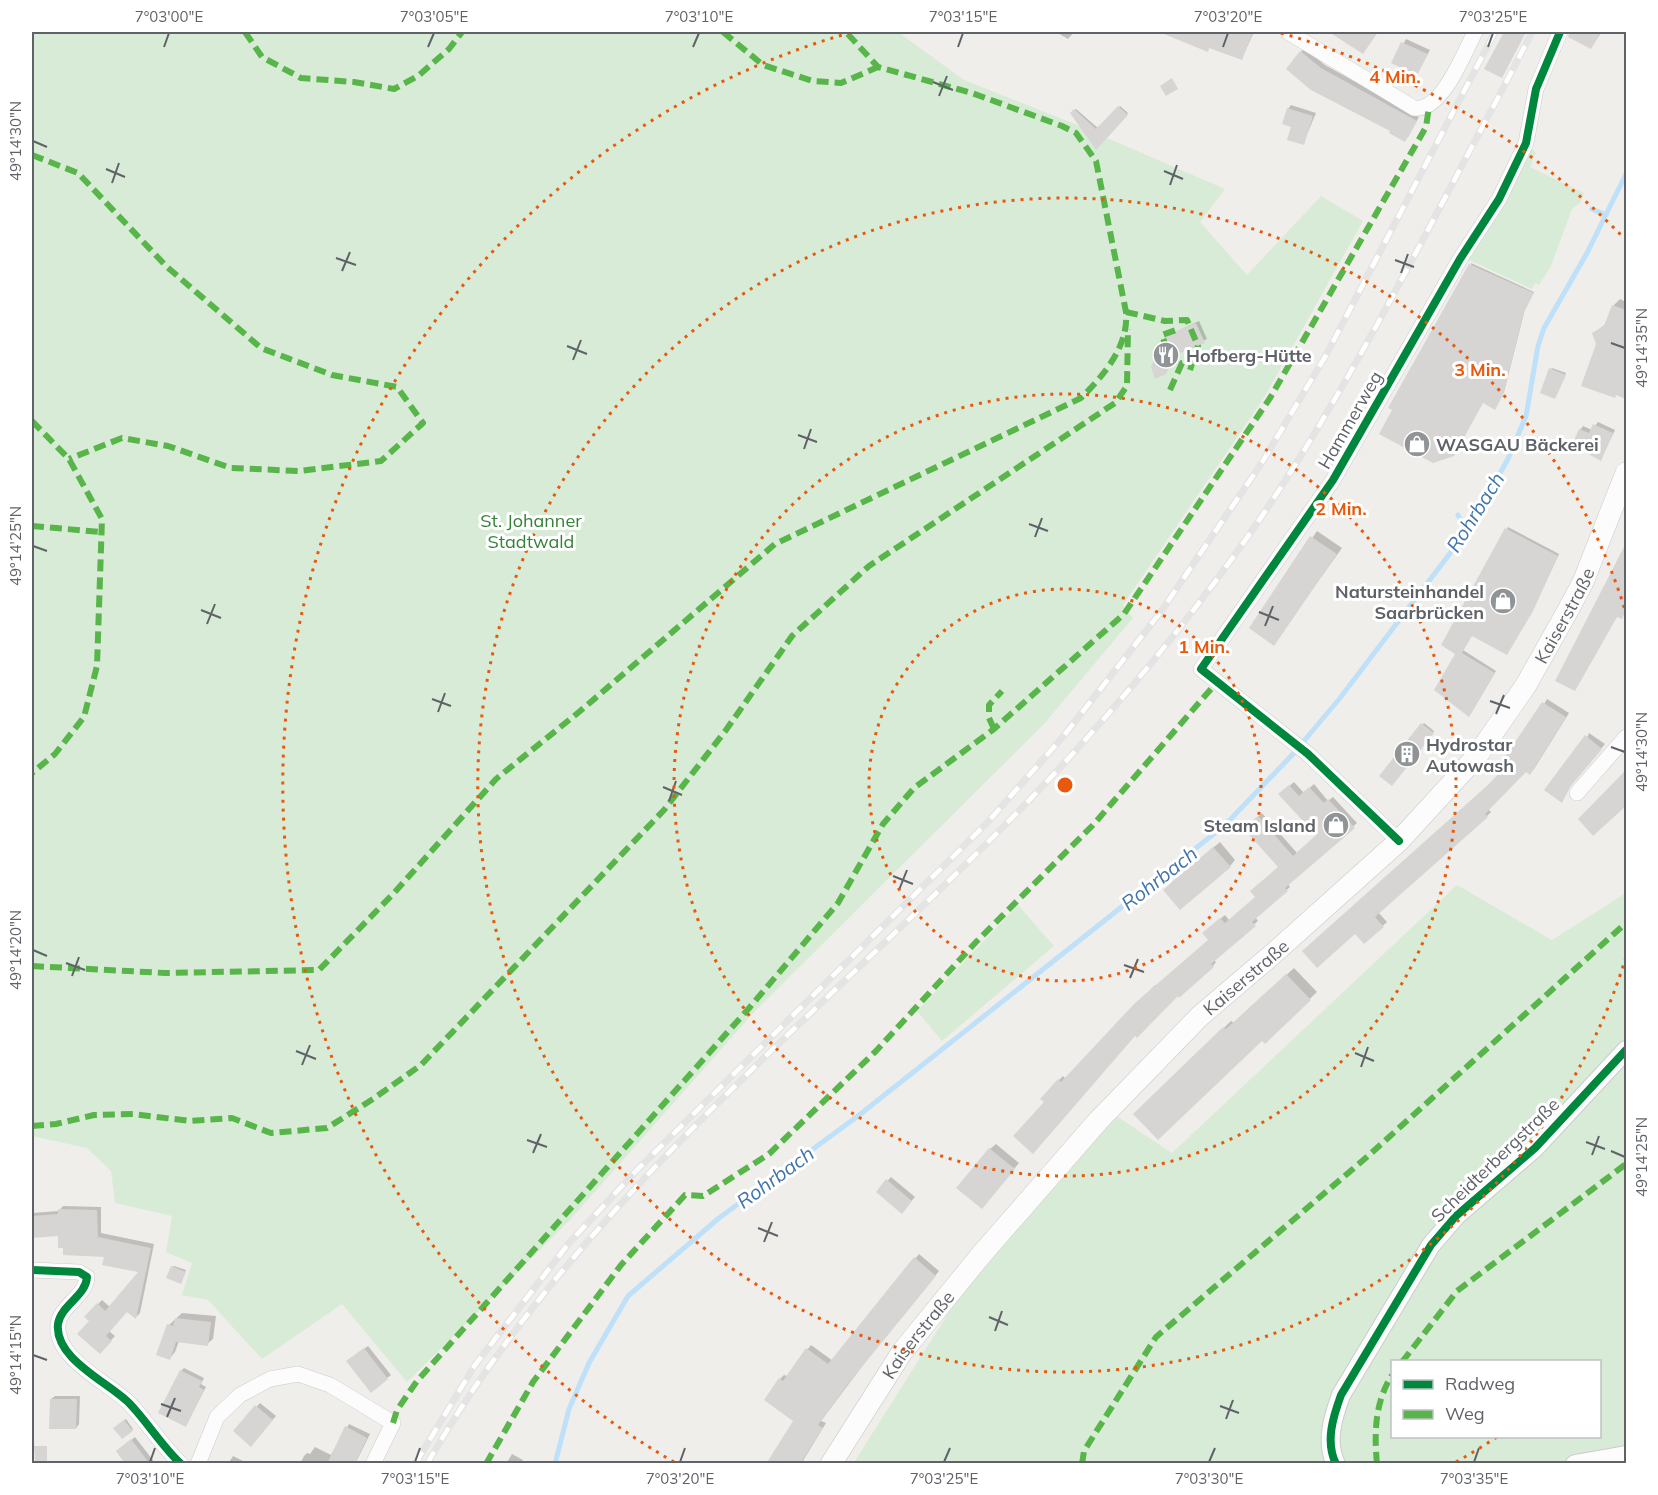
<svg xmlns="http://www.w3.org/2000/svg" width="1658" height="1495" font-family="Mulish,sans-serif">
<style>
.green{fill:#d8ebd6;fill-rule:evenodd}
.shadow{fill:#0003}
.lines{fill:none;stroke-linecap:round;stroke-linejoin:round}
.stream{stroke:#bfe0f9;stroke-width:5}
.building{fill:#d6d5d3}
.minor-casing{stroke:#cbcccc;stroke-width:16}
.tertiary-casing{stroke:#cbcccc;stroke-width:20}
.secondary-casing{stroke:#cacacb;stroke-width:22}
.minor{stroke:#fdfcfc;stroke-width:15}
.tertiary{stroke:#fdfcfc;stroke-width:18}
.secondary{stroke:#fdfcfc;stroke-width:21}
.rail-casing{stroke:#e4e4e4;stroke-width:7}
.rail{stroke:#fff;stroke-width:4.5;stroke-dasharray:14;stroke-linecap:butt}
.quiet{stroke:#58b549;stroke-width:6;stroke-dasharray:12 6;stroke-linecap:butt}
.cycleway-casing{stroke:#fff;stroke-width:11}
.cycleway{stroke:#00873e;stroke-width:8}
.ticks{fill:none;stroke:#5f6368;stroke-width:2}
.ring{fill:none;stroke:#e8590c;stroke-width:3;stroke-dasharray:3 6}
.labels{text-anchor:middle;dominant-baseline:central;stroke-width:6;stroke-linejoin:round;paint-order:stroke}
.poi-label{font-size:18px;font-weight:bold;fill:#5f6368;stroke:#fff;text-anchor:start}
.street-label{font-size:18px;fill:#5f6368;stroke:#fff}
.park-label{font-size:18px;fill:#348238;stroke:#fff}
.water-label{font-size:20px;font-style:italic;fill:#4174aa;stroke:#fff}
.centre{fill:#e8590c;stroke:#fff;stroke-width:3}
.ring-label{font-size:18px;text-anchor:middle;font-weight:bold;fill:#e8590c;stroke:#fff;stroke-width:6;stroke-linejoin:round;paint-order:stroke}
.neatline{fill:none;stroke:#5f6368;stroke-width:2}
.ticks-label{font-size:15px;text-anchor:middle;fill:#5f6368}
</style>
<rect width="100%" height="100%" fill="#efeeea"/>
<!-- green -->
<g class="green">
<polygon points="32,32 898,32 964,80 1080,126 1096,149 1107,138 1225,189 1200,222 1247,275 1321,196 1363,221 1265,396 1123,605 1133,618 1044,724 755,1011 569,1221 407,1382 342,1304 262,1359 208,1300 182,1295 192,1263 166,1252 172,1216 115,1203 111,1171 87,1148 32,1136"/>
<polygon points="1531,149 1536,152 1530,167 1584,193 1580,203 1572,209 1551,266 1539,285 1535,283 1532,289 1467,259 1492,224"/>
<path d="M 1457,885 L 1552,940 L 1626,893 L 1626,1463 L 853,1464 L 956,1301 L 1115,1115 L 1172,1153 ZM 1392,1362 L 1600,1362 L 1600,1436 L 1392,1436 Z"/>
<polygon points="1018,905 1054,946 942,1041 917,1011"/>
</g>
<!-- shadow -->
<g class="shadow">
<polygon points="1056,32 1074,32 1068,39"/>
<polygon points="1160,32 1254,32 1242,58 1210,47 1207,50"/>
<polygon points="1330,32 1378,32 1363,52"/>
<polygon points="1573,32 1602,32 1591,47 1570,36"/>
<polygon points="1406,39 1430,50 1417,73 1393,62"/>
<polygon points="1304,48 1325,65 1419,117 1408,137 1392,130 1301,52"/>
<polygon points="1291,105 1316,113 1303,144 1288,109"/>
<polygon points="1120,106 1128,113 1097,147 1072,113 1076,109 1099,129"/>
<polygon points="1471,263 1534,292 1525,309 1504,392 1496,407 1483,402"/>
<polygon points="1620,299 1626,302 1626,397 1617,393 1594,333 1607,323 1614,305"/>
<polygon points="1199,321 1207,339 1177,352 1165,373 1159,354 1169,347 1165,337"/>
<polygon points="1552,368 1566,373 1556,396 1551,369"/>
<polygon points="1598,422 1615,430 1601,459 1580,430 1583,426 1592,430"/>
<polygon points="1508,527 1559,554 1534,607 1472,635 1463,650 1496,671 1471,713 1457,653"/>
<polygon points="1317,531 1342,548 1273,644 1251,628"/>
<polygon points="1626,544 1626,611 1621,618 1605,590"/>
<polygon points="1547,699 1569,713 1534,769 1530,773 1526,770 1488,809 1491,812 1487,816 1378,912 1387,922 1364,942 1356,932 1512,761"/>
<polygon points="1424,723 1434,731 1392,784 1381,775"/>
<polygon points="1589,733 1605,744 1573,781 1561,801"/>
<polygon points="1294,782 1304,793 1314,784 1328,801 1333,797 1357,823 1288,884 1290,887 1255,917 1258,921 1214,960 1216,962 1213,966 1046,1102 1042,1099 1059,1080 1063,1076 1066,1079 1155,985 1157,987 1210,940 1208,929 1225,915 1229,920 1257,897 1280,867 1249,825 1262,813 1297,853 1317,835 1284,791"/>
<polygon points="1220,842 1235,860 1230,866 1170,884"/>
<polygon points="1294,968 1317,992 1265,1042 1262,1039 1135,1114 1231,1021 1234,1023"/>
<polygon points="996,1144 1019,1163 987,1201 990,1149"/>
<polygon points="891,1177 915,1197 901,1212 878,1192"/>
<polygon points="63,1206 101,1207 101,1233 154,1244 140,1313 136,1317 127,1310 109,1331 115,1336 100,1352 91,1321 86,1317 102,1300 110,1307 141,1272 59,1234 32,1237 32,1213 59,1211"/>
<polygon points="919,1254 939,1271 881,1341 821,1421 826,1423 801,1464 768,1464 799,1413 780,1379 784,1375 787,1376 811,1345 833,1361"/>
<polygon points="174,1266 186,1270 182,1281 172,1267"/>
<polygon points="182,1313 216,1316 213,1339 207,1344 179,1341 175,1352 170,1358 169,1325"/>
<polygon points="368,1346 391,1375 387,1378 352,1358"/>
<polygon points="184,1368 204,1378 201,1384 206,1387 186,1425 181,1371"/>
<polygon points="55,1396 80,1396 79,1424 76,1428 51,1399"/>
<polygon points="260,1403 276,1416 254,1441 235,1431"/>
<polygon points="126,1419 133,1429 122,1437 115,1428"/>
<polygon points="349,1424 370,1434 355,1464 300,1464 304,1456 307,1453 310,1454 315,1447 331,1455"/>
<polygon points="135,1437 156,1464 127,1464 121,1448"/>
<polygon points="512,1454 523,1460 521,1464 506,1464"/>
<polygon points="233,1456 249,1464 228,1464"/>
</g>
<g class="lines">
<!-- stream -->
<g class="stream">
<polyline points="1592,209 1606,215"/>
<polyline points="1458,515 1467,531"/>
<polyline points="555,1464 569,1409 589,1363 628,1296 719,1218 858,1116 1225,825 1293,754 1340,698 1467,531 1508,459 1526,416 1538,346 1544,328 1587,253 1626,174"/>
</g>
</g>
<!-- building -->
<g class="building">
<polygon points="1159,32 1253,32 1242,60 1209,48 1208,52"/>
<polygon points="1329,32 1378,32 1363,54"/>
<polygon points="1504,32 1526,32 1502,78 1484,69"/>
<polygon points="1570,32 1601,32 1591,49 1568,37"/>
<polygon points="1401,42 1428,54 1417,75 1391,63"/>
<polygon points="1300,51 1321,68 1417,121 1405,142 1389,133 1390,131 1311,90 1286,69"/>
<polygon points="1172,78 1178,89 1166,96 1160,86"/>
<polygon points="1118,106 1128,115 1096,150 1070,113 1074,109 1096,129"/>
<polygon points="1287,108 1313,116 1304,145 1287,140 1291,127 1282,124"/>
<polygon points="1469,264 1534,293 1524,312 1503,395 1495,410 1483,403 1454,456 1433,463 1379,434 1392,410 1388,408"/>
<polygon points="1612,305 1626,310 1626,399 1616,395 1615,398 1581,386 1596,344 1592,333 1604,326"/>
<polygon points="1196,323 1205,343 1175,355 1166,374 1155,379 1151,367 1157,353 1168,348 1164,336"/>
<polygon points="1549,368 1566,375 1555,399 1540,393"/>
<polygon points="1593,424 1613,433 1601,461 1572,445 1579,429 1589,433"/>
<polygon points="1505,528 1558,556 1533,611 1507,655 1472,636 1462,653 1495,673 1469,717 1434,690 1455,654 1441,645"/>
<polygon points="1310,536 1337,554 1274,646 1249,628"/>
<polygon points="1626,543 1626,610 1622,619 1617,617 1575,691 1555,681"/>
<polygon points="1542,702 1566,717 1530,775 1526,772 1485,814 1488,817 1375,917 1384,927 1364,944 1355,934 1317,968 1302,951 1489,784 1510,761 1505,757"/>
<polygon points="1421,723 1434,733 1392,786 1379,776"/>
<polygon points="1585,735 1602,749 1570,787 1562,803 1544,790"/>
<polygon points="1626,770 1626,806 1593,836 1578,819"/>
<polygon points="1289,785 1299,796 1309,787 1324,803 1328,799 1355,828 1285,888 1288,891 1252,922 1256,926 1211,964 1214,967 1179,998 1178,996 1137,1038 1135,1036 1033,1154 1013,1136 1044,1102 1040,1099 1058,1079 1061,1082 1135,1003 1208,940 1202,933 1220,918 1225,923 1255,897 1250,891 1278,867 1243,828 1258,816 1293,856 1316,835 1278,794"/>
<polygon points="1213,847 1231,867 1180,910 1163,890"/>
<polygon points="1286,974 1311,1000 1265,1044 1262,1041 1158,1140 1133,1114 1223,1027 1226,1029"/>
<polygon points="989,1148 1015,1169 982,1209 956,1188"/>
<polygon points="886,1179 912,1201 902,1214 876,1192"/>
<polygon points="58,1209 97,1210 98,1237 151,1248 136,1319 127,1312 106,1336 112,1341 100,1354 77,1334 89,1321 84,1317 97,1303 105,1311 138,1272 102,1265 104,1257 63,1255 63,1248 58,1248 58,1236 32,1238 32,1216 58,1214"/>
<polygon points="914,1257 936,1276 848,1384 818,1425 823,1428 800,1464 766,1464 793,1421 764,1400 779,1378 783,1381 806,1348 828,1364"/>
<polygon points="171,1266 186,1272 181,1284 166,1278"/>
<polygon points="175,1318 211,1322 208,1346 176,1342 170,1360 156,1355 167,1324 173,1326"/>
<polygon points="364,1348 388,1379 371,1393 346,1361"/>
<polygon points="180,1370 202,1381 199,1387 204,1390 186,1427 158,1413"/>
<polygon points="50,1399 77,1399 76,1429 49,1429"/>
<polygon points="255,1405 273,1420 251,1447 233,1431"/>
<polygon points="124,1420 133,1431 122,1439 113,1428"/>
<polygon points="345,1426 367,1438 359,1455 355,1464 327,1464"/>
<polygon points="131,1439 150,1464 125,1464 116,1451"/>
<polygon points="34,1446 47,1446 47,1461 35,1461"/>
</g>
<g class="lines">
<defs>
<g id="minor">
<path d="M 1288,32 L 1414,108 C 1442,112 1464,53 1475,32"/>
<polyline points="1577,793 1626,737"/>
<polyline points="1399,841 1308,754 1201,669 1333,480 1460,259 1499,199 1526,143 1536,89 1560,32"/>
<path d="M 32,1270 L 79,1272 L 87,1277 C 86,1296 61,1305 58,1324 C 54,1359 110,1383 130,1404 C 148,1423 162,1446 181,1464"/>
<polyline points="198,1464 217,1417 240,1395 270,1379 298,1374 330,1385 393,1423 373,1464"/>
</g>
<g id="tertiary">
<path d="M 1336,1464 C 1325,1442 1333,1417 1341,1395 L 1431,1245 L 1456,1216 L 1535,1148 L 1626,1050"/>
<polyline points="1575,1464 1626,1455"/>
</g>
<g id="secondary">
<path id="s1" d="M 831,1464 L 902,1352 L 981,1255 L 1098,1121 L 1200,1016 L 1274,953 L 1399,841 L 1477,756 L 1526,685 L 1567,612 L 1583,582 L 1626,473"/>
</g>
</defs>
<!-- minor casing -->
<use href="#minor" class="minor-casing"/>
<!-- tertiary casing -->
<use href="#tertiary" class="tertiary-casing"/>
<!-- secondary casing -->
<use href="#secondary" class="secondary-casing"/>
<!-- minor -->
<use href="#minor" class="minor"/>
<!-- tertiary -->
<use href="#tertiary" class="tertiary"/>
<!-- secondary -->
<use href="#secondary" class="secondary"/>
<defs>
<g id="rail">
<polyline points="415,1464 475,1365 569,1243 636,1171 986,824 1062,738 1160,613 1261,464 1325,357 1495,32"/>
<path d="M 427,1464 C 589,1180 862,986 1078,748 C 1143,676 1205,599 1260,519 C 1330,415 1389,304 1447,194 C 1475,140 1505,86 1532,32"/>
</g>
</defs>
<!-- rail casing -->
<use href="#rail" class="rail-casing"/>
<!-- rail -->
<use href="#rail" class="rail"/>
<!-- quiet -->
<g class="quiet">
<polyline points="245,32 262,57 301,78 354,82 394,89 418,76 449,49 462,32"/>
<polyline points="723,32 763,65 813,81 841,83 878,67"/>
<polyline points="32,155 78,173 166,266 261,348 332,375 397,387 423,423 381,461 299,471 231,468 168,446 122,438 69,459"/>
<polyline points="1126,312 1165,321 1187,320 1198,346 1190,370"/>
<polyline points="1163,345 1166,347 1162,335 1176,330"/>
<polyline points="1170,390 1182,363 1193,361"/>
<polyline points="32,421 69,459 102,519 97,666 84,717 55,754 32,773"/>
<polyline points="32,526 101,532"/>
<polyline points="994,729 989,718 989,705 1002,691"/>
<path d="M 32,966 L 165,973 L 319,970 L 394,893 L 496,779 L 579,712 L 775,544 L 1081,398 C 1104,375 1129,346 1126,312 L 1096,161 L 1076,133 L 1062,126 L 972,93 L 878,67 L 846,32"/>
<polyline points="32,1126 56,1124 94,1115 133,1114 190,1121 232,1118 271,1133 327,1128 373,1099 421,1065 664,810 726,730 792,636 869,566 1115,403 1127,386 1128,329"/>
<polyline points="1402,1362 1457,1291 1626,1164"/>
<polyline points="393,1423 397,1410 417,1381 750,1007 838,903 883,824 914,788 994,729 1124,614 1270,398 1426,127 1429,107"/>
<polyline points="833,1462 834,1464"/>
<polyline points="486,1464 533,1382 621,1265 685,1195 703,1196 769,1154 876,1051 976,942 1093,825 1217,682"/>
<polyline points="1082,1464 1084,1451 1156,1337 1368,1156 1626,923"/>
<path d="M 1377,1464 C 1374,1432 1375,1402 1392,1375"/>
</g>
<defs>
<g id="cycleway">
<polyline points="1399,841 1308,754 1201,669 1333,480 1460,259 1499,199 1526,143 1536,89 1560,32"/>
<path d="M 32,1270 L 79,1272 L 87,1277 C 86,1296 61,1305 58,1324 C 54,1359 110,1383 130,1404 C 148,1423 162,1446 181,1464"/>
<path d="M 1336,1464 C 1325,1442 1333,1417 1341,1395 L 1431,1245 L 1456,1216 L 1535,1148 L 1626,1050"/>
</g>
</defs>
<!-- cycleway casing -->
<use href="#cycleway" class="cycleway-casing"/>
<!-- cycleway -->
<use href="#cycleway" class="cycleway"/>
</g>
<!-- ticks -->
<path class="ticks" d="M 164,47 L 169,33M 428,47 L 434,33M 693,47 L 699,33M 958,47 L 963,33M 1223,47 L 1228,33M 1488,47 L 1493,33M 933,82 L 953,90M 939,96 L 947,76M 33,141 L 47,147M 106,169 L 125,177M 1164,171 L 1183,179M 112,183 L 119,163M 1170,185 L 1177,165M 336,258 L 356,265M 1395,260 L 1414,267M 342,271 L 350,252M 1401,273 L 1408,254M 1611,343 L 1625,348M 567,346 L 587,354M 573,360 L 581,340M 798,435 L 817,442M 804,449 L 811,429M 1029,524 L 1048,531M 1035,537 L 1042,518M 33,546 L 47,551M 201,610 L 221,618M 1259,612 L 1279,620M 207,624 L 215,604M 1265,626 L 1273,606M 432,699 L 451,706M 1490,701 L 1510,708M 438,712 L 445,693M 1496,714 L 1504,695M 1611,747 L 1625,752M 663,787 L 682,795M 669,801 L 676,781M 893,876 L 913,884M 899,890 L 907,870M 33,950 L 47,956M 66,963 L 85,970M 1124,965 L 1144,972M 72,976 L 79,957M 1130,978 L 1138,959M 296,1051 L 316,1059M 1355,1053 L 1374,1061M 302,1065 L 310,1045M 1361,1067 L 1368,1047M 527,1140 L 547,1147M 1586,1142 L 1605,1149M 1611,1151 L 1625,1157M 533,1153 L 541,1134M 1592,1155 L 1599,1136M 758,1228 L 778,1236M 764,1242 L 772,1222M 989,1317 L 1008,1325M 995,1331 L 1002,1311M 33,1355 L 47,1360M 161,1404 L 181,1411M 1220,1406 L 1239,1413M 167,1417 L 175,1398M 1226,1419 L 1233,1400M 150,1462 L 155,1448M 415,1462 L 420,1448M 680,1462 L 685,1448M 944,1462 L 950,1448M 1209,1462 L 1215,1448M 1474,1462 L 1479,1448"/>
<!-- distance rings -->
<g class="ring">
<circle cx="1065" cy="785" r="196"/>
<circle cx="1065" cy="785" r="391"/>
<path d="M1626 957A587 587 0 1 1 1626 613"/>
<path d="M1497 1437A782 782 0 0 1 1456 1462M674 1462A782 782 0 0 1 849 33M1281 33A782 782 0 0 1 1623 237"/>
</g>
<!-- icons -->
<defs>
<symbol id="restaurant-disc" viewBox="-11 -11 22 22"><circle r="9.5" fill="#919496" stroke="#fff"/><path d="M-5-6h1v4h1v-4h1v4h1v-4h1v5L-1.5 .5V6h-2V.5L-5-1ZM5-6V6H3V1.5H1.5Q1.5-4 5-6Z" fill="#fff"/></symbol>
<symbol id="shop-disc" viewBox="-11 -11 22 22"><circle r="9.5" fill="#919496" stroke="#fff"/><path d="M-5-2.5h2.3a2.7 3.5 0 0 1 5.4 0H5L5.5 6h-11ZM-1.5-2.5h3a1.5 2.3 0 0 0-3 0Z" fill="#fff"/></symbol>
<symbol id="building-disc" viewBox="-11 -11 22 22"><circle r="9.5" fill="#919496" stroke="#fff"/><path d="M-4-6H4V6H1V3H-1V6H-4ZM-2.5-4.3h1.7v1.8h-1.7ZM.8-4.3h1.7v1.8H.8ZM-2.5-1h1.7V.8h-1.7ZM.8-1h1.7V.8H.8Z" fill="#fff"/></symbol>
</defs>
<g fill-rule="evenodd">
<use href="#restaurant-disc" x="1151" y="340" width="30" height="30"/>
<use href="#shop-disc" x="1402" y="429" width="30" height="30"/>
<use href="#shop-disc" x="1488" y="586" width="30" height="30"/>
<use href="#building-disc" x="1392" y="739" width="30" height="30"/>
<use href="#shop-disc" x="1321" y="810" width="30" height="30"/>
</g>
<g class="labels">
<!-- poi labels -->
<g class="poi-label">
<text x="1186" y="355">Hofberg-Hütte</text>
<text x="1436" y="444">WASGAU Bäckerei</text>
<text x="1484" y="591" text-anchor="end">Natursteinhandel<tspan x="1484" dy="21">Saarbrücken</tspan></text>
<text x="1426" y="744">Hydrostar<tspan x="1426" dy="21">Autowash</tspan></text>
<text x="1316" y="825" text-anchor="end">Steam Island</text>
</g>
<!-- street labels -->
<g class="street-label">
<text transform="translate(1350 420) rotate(-60)">Hammerweg</text>
<text stroke="none"><textPath href="#s1" startOffset="1128">Kaiserstraße</textPath></text>
<text stroke="none"><textPath href="#s1" startOffset="642">Kaiserstraße</textPath></text>
<text transform="translate(1495 1160) rotate(-44)">Scheidterbergstraße</text>
<text stroke="none"><textPath href="#s1" startOffset="156">Kaiserstraße</textPath></text>
</g>
<!-- park labels -->
<g class="park-label">
<text x="531" y="520">St. Johanner<tspan x="531" dy="21">Stadtwald</tspan></text>
</g>
<!-- water labels -->
<g class="water-label">
<text transform="translate(1475 512) rotate(-58)">Rohrbach</text>
<text transform="translate(1159 878) rotate(-38)">Rohrbach</text>
<text transform="translate(775 1177) rotate(-36)">Rohrbach</text>
</g>
</g>
<circle cx="1065" cy="785" r="9" class="centre"/>
<g class="ring-label">
<text x="1395" y="83">4 Min.</text>
<text x="1480" y="376">3 Min.</text>
<text x="1341" y="515">2 Min.</text>
<text x="1204" y="653">1 Min.</text>
</g>
<!-- border -->
<rect width="1658" height="1495" fill="none" stroke="#ffffff" stroke-width="66"/>
<!-- legend -->
<rect x="1391" y="1360" width="210" height="78" fill="#ffffff" stroke="#bfc1c3" stroke-width="1.5"/>
<rect x="1403" y="1380" width="30" height="9" fill="#00873e" stroke="#bfc1c3" stroke-width="1.5"/>
<text x="1445" y="1390" font-size="18" fill="#5f6368">Radweg</text>
<rect x="1403" y="1410" width="30" height="9" fill="#58b549" stroke="#bfc1c3" stroke-width="1.5"/>
<text x="1445" y="1420" font-size="18" fill="#5f6368">Weg</text>
<rect x="33" y="33" width="1592" height="1429" class="neatline"/>
<g class="ticks-label">
<text x="169" y="22">7°03'00"E</text>
<text x="434" y="22">7°03'05"E</text>
<text x="699" y="22">7°03'10"E</text>
<text x="963" y="22">7°03'15"E</text>
<text x="1228" y="22">7°03'20"E</text>
<text x="1493" y="22">7°03'25"E</text>
<text transform="translate(16 141) rotate(-90)" y="5">49°14'30"N</text>
<text transform="translate(1642 348) rotate(-90)" y="5">49°14'35"N</text>
<text transform="translate(16 546) rotate(-90)" y="5">49°14'25"N</text>
<text transform="translate(1642 752) rotate(-90)" y="5">49°14'30"N</text>
<text transform="translate(16 950) rotate(-90)" y="5">49°14'20"N</text>
<text transform="translate(1642 1157) rotate(-90)" y="5">49°14'25"N</text>
<text transform="translate(16 1355) rotate(-90)" y="5">49°14'15"N</text>
<text x="150" y="1484">7°03'10"E</text>
<text x="415" y="1484">7°03'15"E</text>
<text x="680" y="1484">7°03'20"E</text>
<text x="944" y="1484">7°03'25"E</text>
<text x="1209" y="1484">7°03'30"E</text>
<text x="1474" y="1484">7°03'35"E</text>
</g>
</svg>
